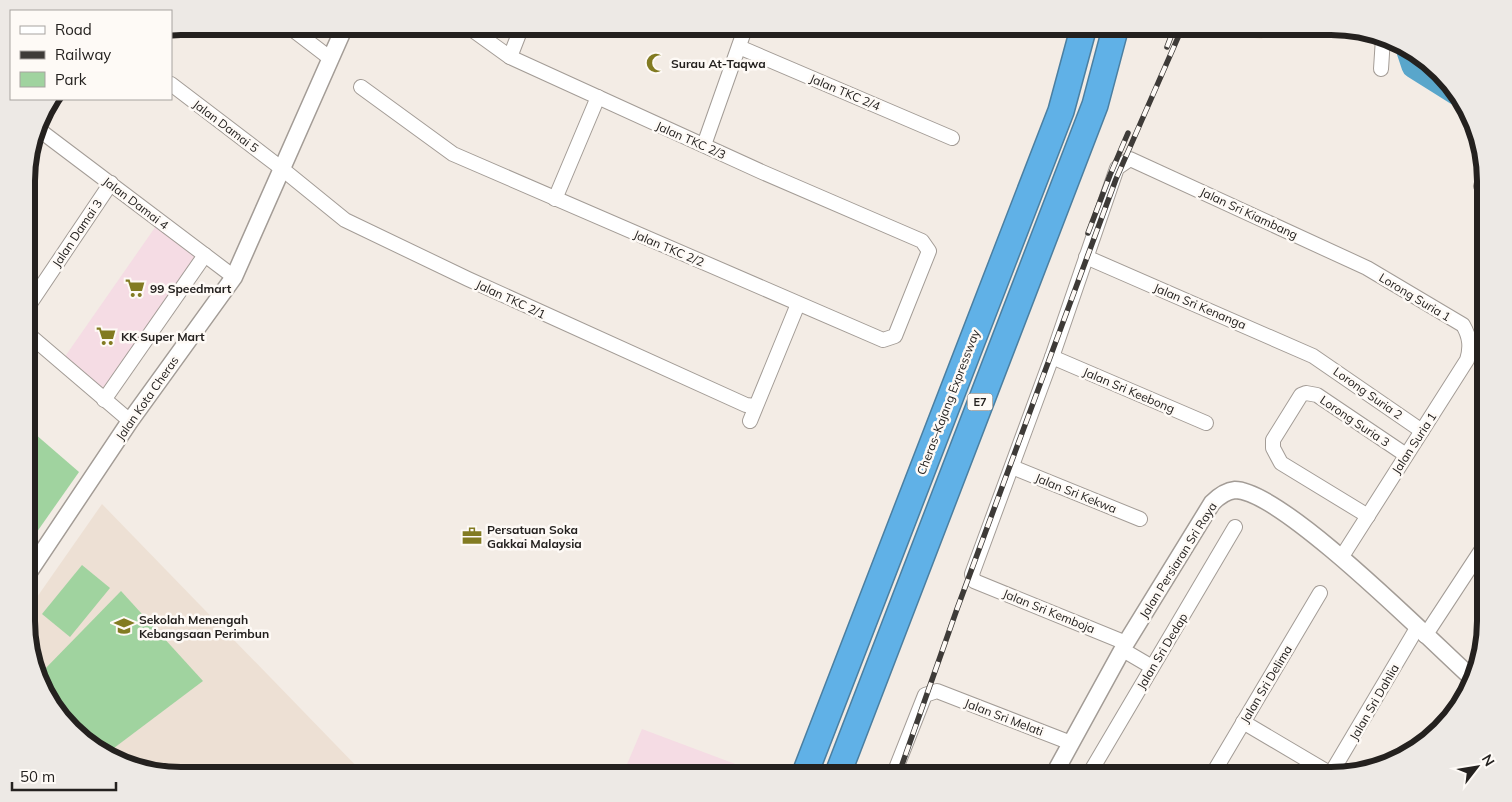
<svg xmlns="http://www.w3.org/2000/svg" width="1512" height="802" font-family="Mulish,sans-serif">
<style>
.commercial{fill:#f5dce4}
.built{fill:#ede0d4}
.green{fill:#a0d39f}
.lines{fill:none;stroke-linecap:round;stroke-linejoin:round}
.river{stroke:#59a6cb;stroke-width:25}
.minor-casing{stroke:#a39c96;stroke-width:16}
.tertiary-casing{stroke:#a39c96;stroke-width:19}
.motorway-casing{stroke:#4b7fa1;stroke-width:28}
.minor{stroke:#fff;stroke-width:14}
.tertiary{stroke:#fff;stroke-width:16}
.motorway{stroke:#60b1e7;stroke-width:25}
.rail-casing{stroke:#3e3b38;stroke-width:5.5}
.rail{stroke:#fefaf6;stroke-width:4;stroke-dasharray:11;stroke-linecap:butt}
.labels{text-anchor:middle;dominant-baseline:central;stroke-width:5;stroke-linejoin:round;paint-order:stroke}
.shield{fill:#fefaf6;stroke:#656260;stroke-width:1}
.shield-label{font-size:11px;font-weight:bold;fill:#24211f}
.poi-label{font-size:12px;font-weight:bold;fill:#24211f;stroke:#fefaf6;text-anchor:start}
.street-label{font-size:12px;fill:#24211f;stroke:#fefaf6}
.rim{fill:none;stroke:#24211f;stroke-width:6}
</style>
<rect width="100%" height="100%" fill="#f3ece5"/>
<!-- commercial -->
<g class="commercial">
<polygon points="156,226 198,257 104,391 64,358"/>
<polygon points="642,729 754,771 752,776 622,776"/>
</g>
<!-- built -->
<g class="built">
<polygon points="1215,26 1270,26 1262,39 1215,33"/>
<polygon points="102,504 366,776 181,776 113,760 58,715 28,641 28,610"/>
</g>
<!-- green -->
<g class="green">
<polygon points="637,26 686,26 680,38"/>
<polygon points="27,427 79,472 27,546"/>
<polygon points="82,565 110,588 70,637 42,614"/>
<polygon points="121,591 203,681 106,754 58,715 41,673"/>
</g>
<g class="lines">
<!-- river -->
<polyline class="river" points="1409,51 1414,66 1457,93"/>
<defs>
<g id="minor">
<polyline points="288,26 331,59"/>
<polyline points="971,26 977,29"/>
<polyline points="739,47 952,138"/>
<polyline points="510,57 522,26"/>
<polyline points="1381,69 1383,38"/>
<polyline points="171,84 281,168 345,220 468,279 746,405 755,406"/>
<polyline points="361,87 453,154 883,340 895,336 929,251 922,241 762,172 510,57 467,26"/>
<polyline points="38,129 234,277"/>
<polyline points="704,145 746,26"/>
<polyline points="1481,186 1485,178"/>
<polyline points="555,199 598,97"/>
<polyline points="1086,257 1313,356 1422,431"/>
<polyline points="27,308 111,183"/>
<polyline points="27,333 130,421"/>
<polyline points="1052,357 1206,423"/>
<polyline points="104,400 205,255"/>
<polyline points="750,421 798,304"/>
<polyline points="1012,467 1140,519"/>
<polyline points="1368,516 1281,463 1273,448 1273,440 1301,395 1306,393 1317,395 1406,455"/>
<polyline points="1425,636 1486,543"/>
<path d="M 1126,643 L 974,581 L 972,574 L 1052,357 L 1117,168 L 1130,159 L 1367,268 L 1463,325 C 1470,337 1471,347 1467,360 L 1341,558"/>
<polyline points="1123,650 1152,667"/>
<polyline points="1243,722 1331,774"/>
<polyline points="1212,775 1320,593"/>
<polyline points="1330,775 1417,628"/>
<polyline points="893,776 925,695 937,691 1071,743"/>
<polyline points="1088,776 1235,527"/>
</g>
<g id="tertiary">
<polyline points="27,575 130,421 234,277 345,26"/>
<path d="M 1053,776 L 1126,643 L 1212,503 C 1218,497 1225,491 1235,490 C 1282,490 1432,642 1472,678"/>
</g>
<g id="motorway">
<polyline points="804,776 1061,111 1084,26"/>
<polyline points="837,776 1095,105 1116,26"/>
</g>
</defs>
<!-- minor casing -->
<use href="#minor" class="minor-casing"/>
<!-- tertiary casing -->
<use href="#tertiary" class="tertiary-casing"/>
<!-- motorway casing -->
<use href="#motorway" class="motorway-casing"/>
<!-- minor -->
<use href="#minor" class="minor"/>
<!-- tertiary -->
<use href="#tertiary" class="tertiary"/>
<!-- motorway -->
<use href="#motorway" class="motorway"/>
<defs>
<g id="rail">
<polyline points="1167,47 1175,26"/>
<polyline points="1088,233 1110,175 1128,133"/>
<polyline points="898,776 957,609 1116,179 1183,26"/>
</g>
</defs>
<!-- rail casing -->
<use href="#rail" class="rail-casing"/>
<!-- rail -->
<use href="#rail" class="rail"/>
</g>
<!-- icons -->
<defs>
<symbol id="mosque-bare" viewBox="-9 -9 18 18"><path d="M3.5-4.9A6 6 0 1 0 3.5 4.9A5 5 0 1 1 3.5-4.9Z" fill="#827b22" stroke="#fefaf6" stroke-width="2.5" paint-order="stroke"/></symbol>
<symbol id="supermarket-bare" viewBox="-9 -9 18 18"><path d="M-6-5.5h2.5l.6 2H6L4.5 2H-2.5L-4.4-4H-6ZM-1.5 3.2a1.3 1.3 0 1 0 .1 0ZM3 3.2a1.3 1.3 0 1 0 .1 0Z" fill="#827b22" stroke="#fefaf6" stroke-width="2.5" paint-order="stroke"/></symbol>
<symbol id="office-bare" viewBox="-9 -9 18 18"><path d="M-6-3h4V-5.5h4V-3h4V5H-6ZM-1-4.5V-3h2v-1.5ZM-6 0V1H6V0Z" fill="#827b22" stroke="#fefaf6" stroke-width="2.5" paint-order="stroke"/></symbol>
<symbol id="school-bare" viewBox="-9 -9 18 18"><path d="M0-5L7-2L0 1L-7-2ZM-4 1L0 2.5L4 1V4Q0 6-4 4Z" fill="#827b22" stroke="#fefaf6" stroke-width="2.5" paint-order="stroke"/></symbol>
</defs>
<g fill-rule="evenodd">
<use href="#mosque-bare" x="642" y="49" width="28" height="28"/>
<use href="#supermarket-bare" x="121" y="274" width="28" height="28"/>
<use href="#supermarket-bare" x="92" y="322" width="28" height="28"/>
<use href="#office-bare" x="458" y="522" width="28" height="28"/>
<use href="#school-bare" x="110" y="612" width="28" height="28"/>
</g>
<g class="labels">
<!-- shield labels -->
<rect class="shield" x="967.5" y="393.5" width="25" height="17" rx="4"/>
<g class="shield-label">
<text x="980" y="402">E7</text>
</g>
<!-- poi labels -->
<g class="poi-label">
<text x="671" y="63">Surau At-Taqwa</text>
<text x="150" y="288">99 Speedmart</text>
<text x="121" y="336">KK Super Mart</text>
<text x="487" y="529">Persatuan Soka<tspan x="487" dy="14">Gakkai Malaysia</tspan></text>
<text x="139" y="619">Sekolah Menengah<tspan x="139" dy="14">Kebangsaan Perimbun</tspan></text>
</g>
<!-- street labels -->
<g class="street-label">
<text transform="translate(845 92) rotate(23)">Jalan TKC 2/4</text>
<text transform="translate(226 126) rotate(37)">Jalan Damai 5</text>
<text transform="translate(691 140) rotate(24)">Jalan TKC 2/3</text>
<text transform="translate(136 203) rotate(37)">Jalan Damai 4</text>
<text transform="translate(1249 213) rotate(25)">Jalan Sri Kiambang</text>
<text transform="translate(77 233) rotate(-56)">Jalan Damai 3</text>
<text transform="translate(669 248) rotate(23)">Jalan TKC 2/2</text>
<text transform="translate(1415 297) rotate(31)">Lorong Suria 1</text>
<text transform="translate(511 299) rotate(25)">Jalan TKC 2/1</text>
<text transform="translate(1200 306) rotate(23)">Jalan Sri Kenanga</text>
<text transform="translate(1129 390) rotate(23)">Jalan Sri Keebong</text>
<text transform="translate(1368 393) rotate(35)">Lorong Suria 2</text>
<text transform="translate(147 398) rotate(-55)">Jalan Kota Cheras</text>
<text transform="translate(948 402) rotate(-69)">Cheras–Kajang Expressway</text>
<text transform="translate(1355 421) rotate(34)">Lorong Suria 3</text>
<text transform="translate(1414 443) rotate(-57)">Jalan Suria 1</text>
<text transform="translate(1076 493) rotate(22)">Jalan Sri Kekwa</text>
<text transform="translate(1178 560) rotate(-58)">Jalan Persiaran Sri Raya</text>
<text transform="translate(1049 611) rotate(22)">Jalan Sri Kemboja</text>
<text transform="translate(1162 651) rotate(-59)">Jalan Sri Dedap</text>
<text transform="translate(1266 684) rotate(-59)">Jalan Sri Delima</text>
<text transform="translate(1374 702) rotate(-60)">Jalan Sri Dahlia</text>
<text transform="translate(1004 717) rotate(21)">Jalan Sri Melati</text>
</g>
</g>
<!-- crop -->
<path d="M0 0H1512V802H0ZM181 35H1331A146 146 0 0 1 1477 181V621A146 146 0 0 1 1331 767H181A146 146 0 0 1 35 621V181A146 146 0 0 1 181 35Z" fill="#ede9e5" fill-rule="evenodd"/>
<path class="rim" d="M181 35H1331A146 146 0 0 1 1477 181V621A146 146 0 0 1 1331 767H181A146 146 0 0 1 35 621V181A146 146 0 0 1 181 35Z"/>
<!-- legend -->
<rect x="10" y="10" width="162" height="90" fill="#fefaf6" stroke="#a7a3a0"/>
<rect x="20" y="26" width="25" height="8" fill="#ffffff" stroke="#a7a3a0"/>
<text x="55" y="35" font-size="15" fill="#24211f">Road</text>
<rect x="20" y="51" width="25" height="8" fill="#3e3b38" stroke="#a7a3a0"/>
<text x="55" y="60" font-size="15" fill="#24211f">Railway</text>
<rect x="20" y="72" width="25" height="15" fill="#a0d39f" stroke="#a7a3a0"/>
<text x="55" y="85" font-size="15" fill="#24211f">Park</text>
<!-- north arrow -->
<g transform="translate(1477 767) rotate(59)" stroke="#fefaf6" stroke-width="4" paint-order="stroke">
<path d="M0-4L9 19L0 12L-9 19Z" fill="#24211f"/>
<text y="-8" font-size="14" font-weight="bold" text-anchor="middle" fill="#24211f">N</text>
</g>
<!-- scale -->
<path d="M12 782v8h104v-8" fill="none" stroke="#24211f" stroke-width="2.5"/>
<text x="20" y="782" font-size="15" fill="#24211f" stroke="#fefaf6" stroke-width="4" paint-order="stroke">50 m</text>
</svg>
